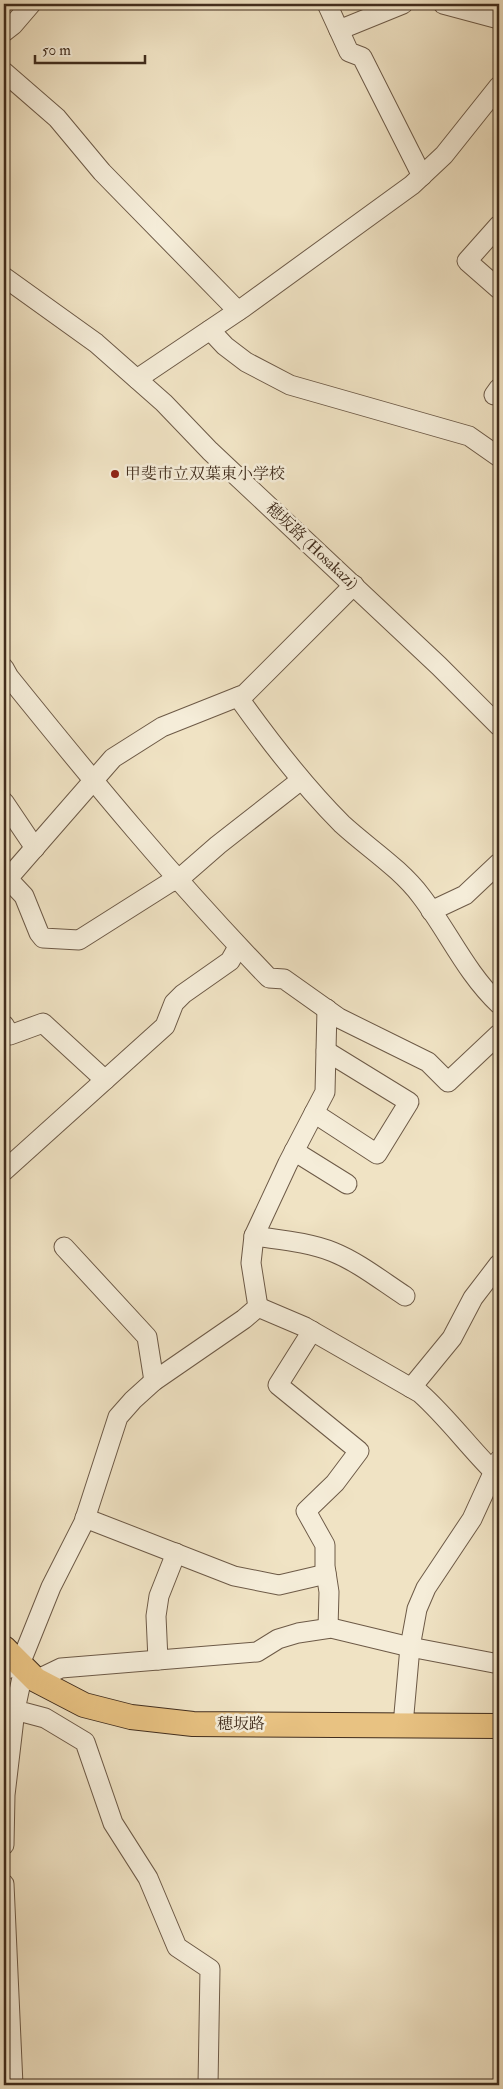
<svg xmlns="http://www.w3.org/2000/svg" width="503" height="2089" font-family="'IM FELL Double Pica','Noto Serif JP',serif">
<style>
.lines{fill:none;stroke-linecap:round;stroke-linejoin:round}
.minor-casing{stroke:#6d5a47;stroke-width:21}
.major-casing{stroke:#412d1d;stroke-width:26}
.minor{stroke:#f5edd9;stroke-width:19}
.major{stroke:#e8c282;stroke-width:24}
.poi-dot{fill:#8f2418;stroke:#f5edd9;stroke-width:2}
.labels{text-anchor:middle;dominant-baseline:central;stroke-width:5;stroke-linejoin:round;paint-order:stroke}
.poi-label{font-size:16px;fill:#412d1d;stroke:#f5edd9;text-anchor:start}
.street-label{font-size:16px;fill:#412d1d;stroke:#f5edd9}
</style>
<rect width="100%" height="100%" fill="#f0e3c4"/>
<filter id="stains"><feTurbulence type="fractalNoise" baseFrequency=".004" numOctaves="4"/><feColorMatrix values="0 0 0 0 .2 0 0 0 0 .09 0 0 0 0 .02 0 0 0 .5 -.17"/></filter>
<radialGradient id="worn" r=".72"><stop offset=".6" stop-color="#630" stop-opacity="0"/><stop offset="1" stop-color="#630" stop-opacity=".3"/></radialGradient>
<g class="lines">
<defs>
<g id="minor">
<polyline points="327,4 349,52 362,57 422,176"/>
<polyline points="443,4 499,19"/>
<polyline points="339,30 403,4"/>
<polyline points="4,32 13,25 31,4"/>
<polyline points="4,72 57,118 102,172 238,311"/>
<polyline points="499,225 467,261 499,289"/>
<polyline points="4,277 96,343 164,403 210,451 439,666 499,726"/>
<polyline points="210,330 225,346 246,362 290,385 469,436 499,457"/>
<polyline points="137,379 244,307 412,185 444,155 499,86"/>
<polyline points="494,395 499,388"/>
<path d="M 4,668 L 9,677 C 92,780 177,883 269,978 L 284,979 L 339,1018 L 428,1062 L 448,1082 L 499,1034"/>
<path d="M 238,697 C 270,742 303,785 342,824 C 368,848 400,868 421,896 C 448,931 466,973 499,1004"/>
<polyline points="4,802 35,848"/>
<polyline points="8,879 24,896 39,933 43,938 79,940 169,883 179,879 218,845 301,780"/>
<polyline points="4,883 113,758 162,727 245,694 354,585"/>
<polyline points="431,911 465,895 499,863"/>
<polyline points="4,1025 10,1035 43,1023 105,1080"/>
<polyline points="314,1113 377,1154 409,1102 326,1051"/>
<polyline points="294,1151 347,1184"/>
<polyline points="4,1171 165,1026 174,1003 183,994 230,961 238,947"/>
<path d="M 254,1236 C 280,1240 308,1242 333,1252 C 358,1262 382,1281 405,1296"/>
<polyline points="64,1247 147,1337 154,1381"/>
<path d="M 258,1307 L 305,1327 L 420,1393 C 447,1417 468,1446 493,1471"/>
<polyline points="312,1331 278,1385 359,1451 335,1483 306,1511 325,1545 325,1566 329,1592 328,1628"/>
<polyline points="411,1388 452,1338 473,1298 499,1264"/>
<polyline points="85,1518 234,1576 279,1585 326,1574"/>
<polyline points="158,1660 156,1616 159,1596 176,1553"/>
<polyline points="24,1668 15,1710 45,1718 85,1742 113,1823 148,1878 177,1947 210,1969 208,2085"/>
<polyline points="4,1670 20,1664 51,1587 84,1522 118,1417 133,1400 154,1381 244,1319 258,1307 251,1263 254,1236 288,1163 325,1092 327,1009"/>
<polyline points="36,1680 61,1668 257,1652 278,1639 298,1633 331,1628 410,1647 499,1664"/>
<polyline points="403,1725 410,1647 417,1609 426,1588 472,1519 499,1460"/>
<polyline points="4,1845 5,1795 15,1710"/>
<polyline points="4,1884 13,2085"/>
</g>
<polyline id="major" points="4,1648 36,1680 84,1705 131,1717 193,1724 499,1726"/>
</defs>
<!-- minor casing -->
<use href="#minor" class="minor-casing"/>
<!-- major casing -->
<use href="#major" class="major-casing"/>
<!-- minor -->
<use href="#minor" class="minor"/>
<!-- major -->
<use href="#major" class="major"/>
</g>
<!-- markers -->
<circle class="poi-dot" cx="115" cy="474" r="5"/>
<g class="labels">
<!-- poi labels -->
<g class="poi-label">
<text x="125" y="474">甲斐市立双葉東小学校</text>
</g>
<!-- street labels -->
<g class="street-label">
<text transform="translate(312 546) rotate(43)">穂坂路 (Hosakazi)</text>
<text x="241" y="1724">穂坂路</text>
</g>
</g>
<!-- margin -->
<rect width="503" height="2089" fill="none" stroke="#f0e3c4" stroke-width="20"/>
<rect x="5" y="5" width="493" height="2079" fill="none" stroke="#412d1d" stroke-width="2.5"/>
<rect x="10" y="10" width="483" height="2069" fill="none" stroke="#412d1d"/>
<!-- scale -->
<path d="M35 55v8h110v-8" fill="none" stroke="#412d1d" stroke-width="2.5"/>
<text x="42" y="55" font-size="15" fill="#412d1d" stroke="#f5edd9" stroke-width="4" paint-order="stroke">50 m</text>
<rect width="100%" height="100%" filter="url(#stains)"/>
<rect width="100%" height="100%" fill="url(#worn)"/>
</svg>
